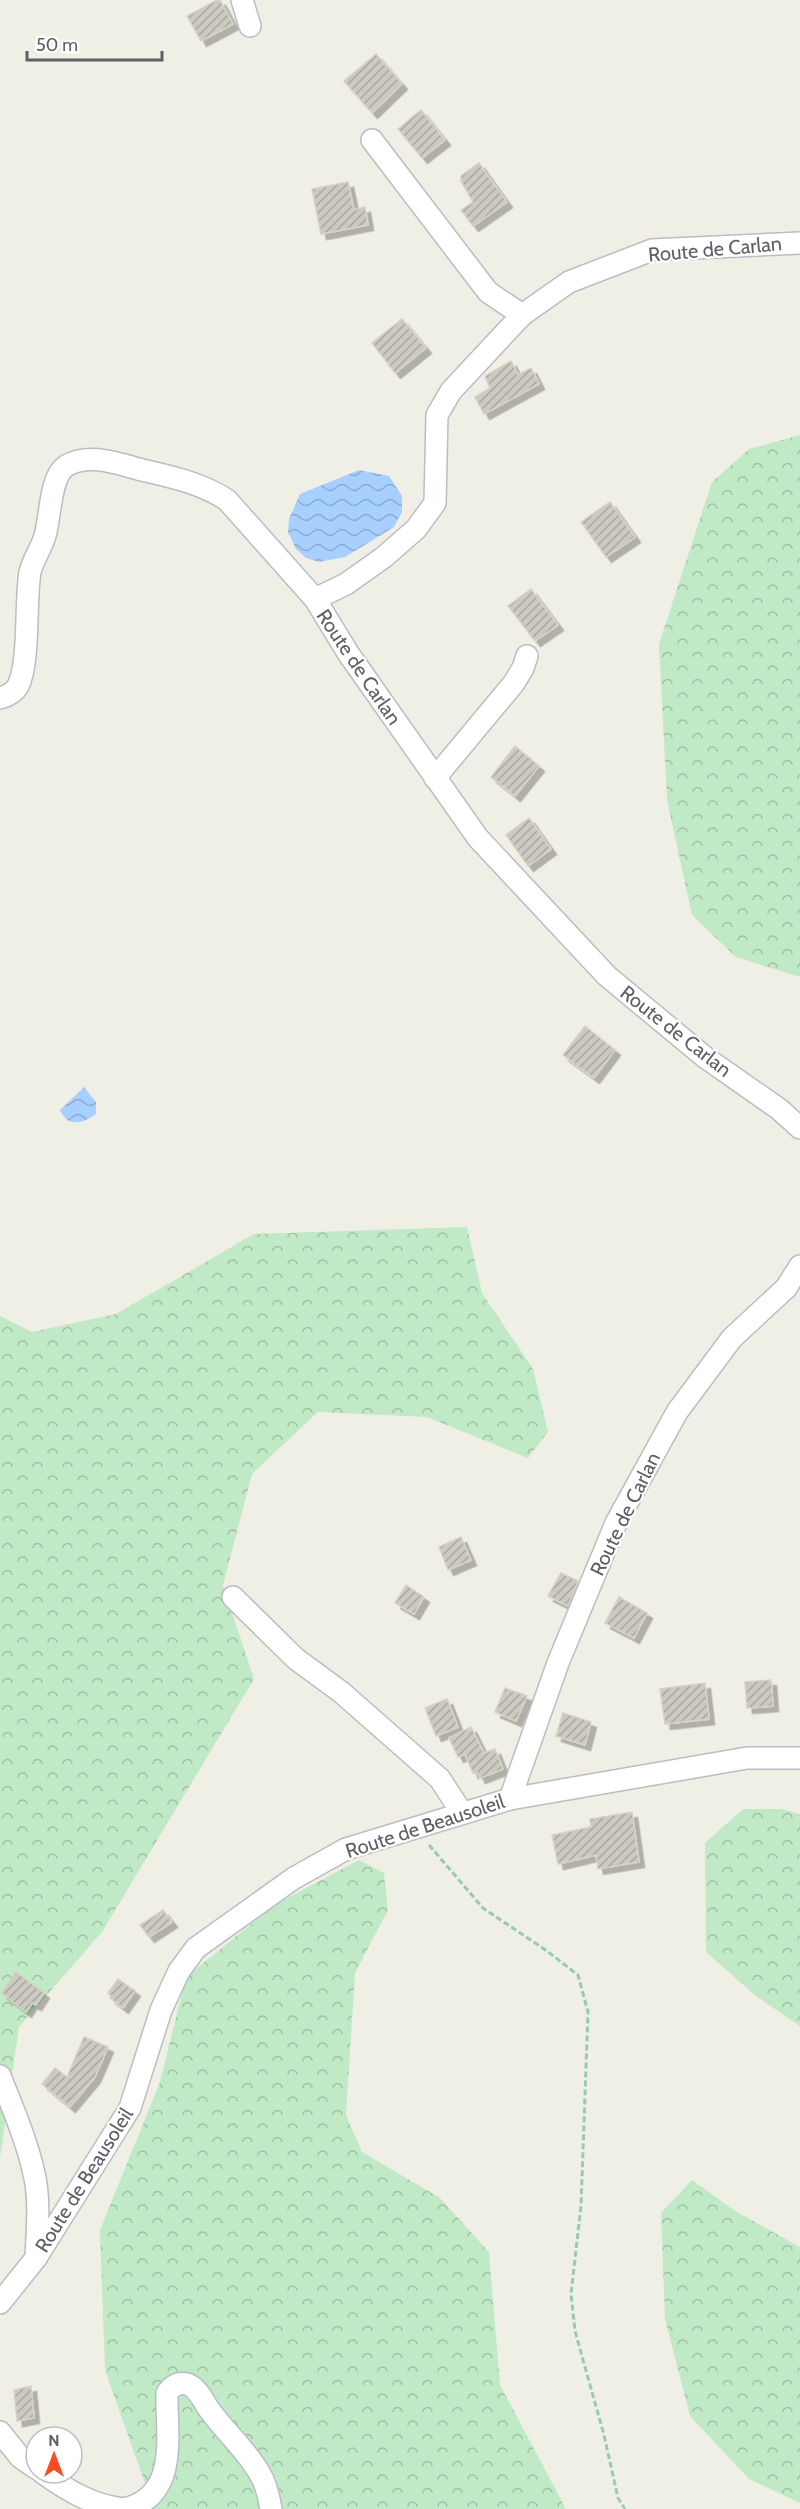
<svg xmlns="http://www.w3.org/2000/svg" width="800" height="2509" font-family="Cabin,sans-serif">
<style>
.forest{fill:url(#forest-crowns)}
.water{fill:url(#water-waves)}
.building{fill:url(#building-hatch);stroke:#d6d2c3;stroke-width:1.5;filter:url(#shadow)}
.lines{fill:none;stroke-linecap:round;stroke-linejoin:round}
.minor-casing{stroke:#babdc2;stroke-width:24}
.path{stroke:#98cbad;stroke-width:3;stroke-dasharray:6 3;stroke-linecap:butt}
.minor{stroke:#fff;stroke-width:21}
.labels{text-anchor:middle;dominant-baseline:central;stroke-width:4.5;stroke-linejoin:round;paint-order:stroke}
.street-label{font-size:20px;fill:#5d6067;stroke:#fff}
</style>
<defs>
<pattern id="forest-crowns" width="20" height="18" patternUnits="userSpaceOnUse" patternTransform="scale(1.5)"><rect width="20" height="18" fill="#c0e9c5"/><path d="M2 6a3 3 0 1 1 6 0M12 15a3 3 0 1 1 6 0" fill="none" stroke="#9fc0a4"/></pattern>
<pattern id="water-waves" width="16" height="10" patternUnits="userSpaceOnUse" patternTransform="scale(1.5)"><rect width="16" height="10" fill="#a7cfff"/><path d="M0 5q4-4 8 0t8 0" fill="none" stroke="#8babd2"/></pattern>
<pattern id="building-hatch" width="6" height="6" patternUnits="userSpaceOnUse" patternTransform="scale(1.5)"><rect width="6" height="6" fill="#ccc9c2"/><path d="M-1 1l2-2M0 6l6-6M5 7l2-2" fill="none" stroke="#a9a7a1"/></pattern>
<filter id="shadow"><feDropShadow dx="5.5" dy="5.5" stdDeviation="0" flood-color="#0004"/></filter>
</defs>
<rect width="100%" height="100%" fill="#f0efe5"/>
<!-- forest -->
<g class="forest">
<polygon points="800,435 800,977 736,957 692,915 667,800 659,644 712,482 749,449"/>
<polygon points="467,1227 482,1293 533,1369 548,1432 528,1458 427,1417 318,1412 252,1474 223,1585 254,1679 102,1932 19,2027 0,2158 0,1316 32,1332 116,1314 254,1234"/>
<polygon points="743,1809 781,1809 800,1814 800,2026 757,1997 706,1952 705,1843"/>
<polygon points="359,1860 384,1873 388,1910 355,1973 346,2115 362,2152 440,2198 489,2252 500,2385 566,2509 154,2509 105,2370 100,2230 160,2082 186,1977 276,1904"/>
<polygon points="692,2180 735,2211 800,2247 800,2503 749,2479 690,2416 665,2319 661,2213"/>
</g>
<!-- water -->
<g class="water">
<polygon points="359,470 389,476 402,496 402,512 394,527 345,557 319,562 306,558 296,549 288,532 289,519 300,494"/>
<path d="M 84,1087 L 96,1102 L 96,1114 C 83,1123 69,1129 60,1110 Z"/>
</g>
<!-- building -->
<g class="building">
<polygon points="217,0 220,0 233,24 201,41 187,16"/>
<polygon points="376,54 402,84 372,113 344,81"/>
<polygon points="421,110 445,140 422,158 398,129"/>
<polygon points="479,163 507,202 473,226 461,210 473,202 461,181 461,176"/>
<polygon points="348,182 354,210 365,207 368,225 321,234 312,189"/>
<polygon points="402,319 426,348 395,373 372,343"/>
<polygon points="511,361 518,375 531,368 539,384 484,414 475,397 490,388 485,376"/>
<polygon points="610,502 635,537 606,557 581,522"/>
<polygon points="531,589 558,625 535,641 508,606"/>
<polygon points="515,746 539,766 515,796 491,777"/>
<polygon points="529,818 551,849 528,866 506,835"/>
<polygon points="585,1026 615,1050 594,1078 563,1055"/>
<polygon points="461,1537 471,1560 448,1570 439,1547"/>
<polygon points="561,1573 578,1581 568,1606 548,1596"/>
<polygon points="406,1585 424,1597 414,1614 395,1603"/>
<polygon points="619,1597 647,1613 634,1638 605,1623"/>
<polygon points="771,1680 773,1706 747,1708 745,1682"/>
<polygon points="705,1683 709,1719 665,1724 660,1689"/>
<polygon points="505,1688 527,1696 516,1721 495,1712"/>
<polygon points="447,1699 458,1727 436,1736 425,1708"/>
<polygon points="563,1713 591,1722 585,1745 556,1736"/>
<polygon points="471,1727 484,1753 495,1749 503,1769 480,1778 477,1772 473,1773 465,1754 458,1757 449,1738"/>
<polygon points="632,1812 639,1862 598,1869 596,1855 558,1864 552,1835 591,1827 590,1819"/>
<polygon points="163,1910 172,1922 149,1937 140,1925"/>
<polygon points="16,1972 44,1993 36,2005 32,2003 26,2012 2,1993"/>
<polygon points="118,1979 135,1991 123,2008 110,1998 111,1996 108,1993"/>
<polygon points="84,2037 108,2047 95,2077 70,2107 42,2084 55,2068 67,2077"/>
<polygon points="31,2386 34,2418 17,2421 14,2390"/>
</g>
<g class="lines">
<defs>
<g id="minor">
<polyline points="242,0 250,26"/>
<polyline points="372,140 488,292 522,315"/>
<polyline points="800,243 652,250 569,282 522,315 451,391 437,415 435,503 416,529 384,557 346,584 315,599 348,653 478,838 607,976 706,1058 779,1109 800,1128"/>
<path d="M 0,698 C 7,696 14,693 18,686 C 30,662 25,601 30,572 C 33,560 40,550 44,539 C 51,520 49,477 66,466 C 89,452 119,464 142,470 C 172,477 201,483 227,500 L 315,599"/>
<polyline points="435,778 514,683 523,668 527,656"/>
<polyline points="233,1597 296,1659 341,1692 440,1779 462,1813"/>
<polyline points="510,1799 558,1663 616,1523 677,1412 732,1338 786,1288 800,1266"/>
<path d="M 0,2076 C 13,2109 28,2143 35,2178 C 40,2204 37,2232 36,2258"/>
<polyline points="0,2303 36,2258 130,2108 161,2010 179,1971 196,1948 294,1878 346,1849 510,1799 747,1758 800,1758"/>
<polyline points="0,2432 20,2457 36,2468"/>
<path d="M 43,2473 C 68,2491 92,2505 123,2509"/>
<path d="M 124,2509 C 180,2497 166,2434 167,2393 C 172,2386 178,2382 187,2384 C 197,2387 203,2400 208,2408 C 224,2431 246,2449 260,2474 C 266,2484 269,2497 271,2509"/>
</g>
</defs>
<!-- minor casing -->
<use href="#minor" class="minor-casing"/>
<!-- path -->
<polyline class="path" points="429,1845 483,1908 547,1951 578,1975 588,2012 581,2206 571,2294 575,2331 604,2435 618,2498 625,2509"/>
<!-- minor -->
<use href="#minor" class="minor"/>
</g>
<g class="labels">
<!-- street labels -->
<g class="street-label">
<text transform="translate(715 249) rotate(-5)">Route de Carlan</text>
<text transform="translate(359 667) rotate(56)">Route de Carlan</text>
<text transform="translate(676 1031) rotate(38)">Route de Carlan</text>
<text transform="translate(625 1514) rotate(-64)">Route de Carlan</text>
<text transform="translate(425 1826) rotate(-18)">Route de Beausoleil</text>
<text transform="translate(84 2180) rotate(-58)">Route de Beausoleil</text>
</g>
</g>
<!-- north arrow -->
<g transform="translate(54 2455)"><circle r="28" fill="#ffffff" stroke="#bebfc2" stroke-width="1.5"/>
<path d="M0-4.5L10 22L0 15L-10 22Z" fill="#f64c26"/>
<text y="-9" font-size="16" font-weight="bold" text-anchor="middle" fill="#5d6067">N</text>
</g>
<!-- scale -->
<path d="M27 51v9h135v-9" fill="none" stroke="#5d6067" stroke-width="3"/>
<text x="36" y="51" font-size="18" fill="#5d6067" stroke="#ffffff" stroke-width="4.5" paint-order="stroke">50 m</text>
</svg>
